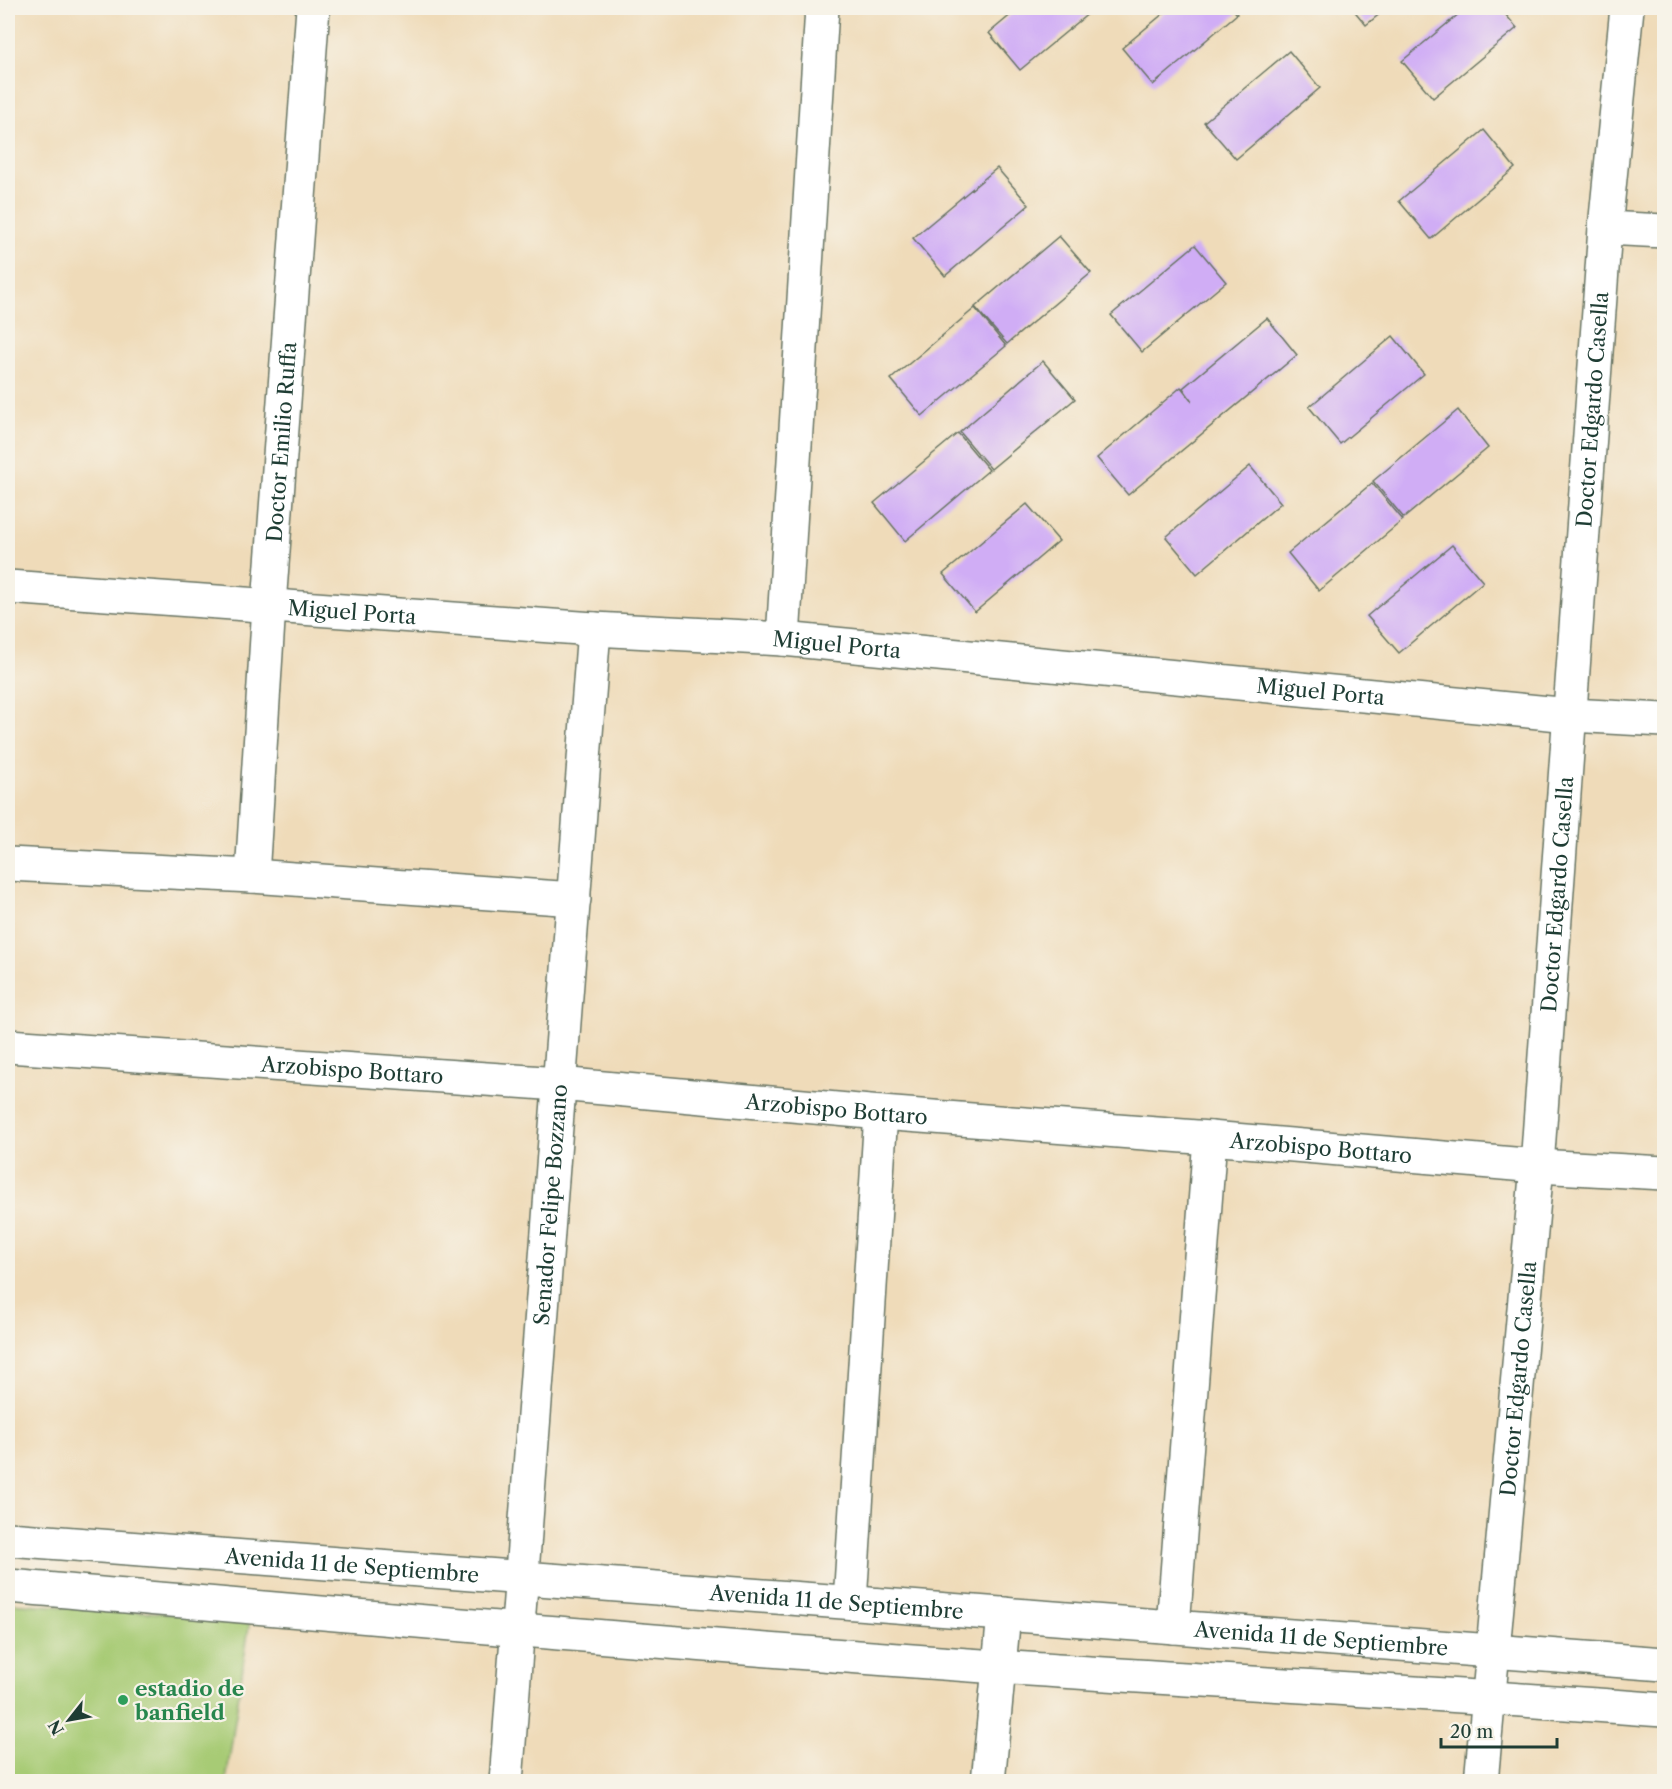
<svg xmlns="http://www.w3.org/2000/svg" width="1672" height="1789" font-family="'Libre Caslon Text',serif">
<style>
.green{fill:#a7cb75;stroke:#638454;stroke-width:1.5}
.building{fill:#d0adf5}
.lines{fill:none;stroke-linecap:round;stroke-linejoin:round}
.street-casing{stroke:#687463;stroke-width:36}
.secondary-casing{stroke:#687463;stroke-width:36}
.street{stroke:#fff;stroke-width:33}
.secondary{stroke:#fff;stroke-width:33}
.leisure-dot{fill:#2e9e5b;stroke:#f7f3e8;stroke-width:2}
.labels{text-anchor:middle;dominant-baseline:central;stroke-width:4.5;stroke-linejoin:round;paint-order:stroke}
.street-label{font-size:21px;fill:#1f3d34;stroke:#f7f3e8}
.leisure-label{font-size:21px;font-weight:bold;fill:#27864d;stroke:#f7f3e8;text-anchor:start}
</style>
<rect width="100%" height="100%" fill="#f7f3e8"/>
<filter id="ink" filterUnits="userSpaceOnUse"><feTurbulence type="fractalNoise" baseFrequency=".0167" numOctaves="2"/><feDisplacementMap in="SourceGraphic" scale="12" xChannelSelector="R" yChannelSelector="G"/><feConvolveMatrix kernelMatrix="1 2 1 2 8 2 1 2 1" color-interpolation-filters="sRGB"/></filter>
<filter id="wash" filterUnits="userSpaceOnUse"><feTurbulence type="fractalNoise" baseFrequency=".008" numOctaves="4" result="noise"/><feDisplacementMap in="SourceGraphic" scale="24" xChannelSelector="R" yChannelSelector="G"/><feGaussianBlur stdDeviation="1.35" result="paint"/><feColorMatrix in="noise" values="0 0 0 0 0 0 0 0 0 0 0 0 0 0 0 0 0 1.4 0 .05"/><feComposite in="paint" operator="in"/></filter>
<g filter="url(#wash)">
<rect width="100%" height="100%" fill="#efdbb9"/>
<!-- green -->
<polygon class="green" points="8,1603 250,1619 226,1781 8,1781"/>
<g id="blocks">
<!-- building -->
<g class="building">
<polygon points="1019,8 1095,8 1020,70 989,33"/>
<polygon points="1170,8 1232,8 1237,14 1153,85 1122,48"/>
<polygon points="1352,8 1387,8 1366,25"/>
<polygon points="1466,8 1500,8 1517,28 1433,98 1402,61"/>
<polygon points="1289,51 1320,88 1236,159 1204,122"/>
<polygon points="1484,130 1515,168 1431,239 1399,201"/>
<polygon points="997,168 1029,205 945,276 913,238"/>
<polygon points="1059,236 1091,273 1007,344 975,307"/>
<polygon points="1195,245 1226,282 1142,352 1111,315"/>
<polygon points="975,308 1006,346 922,416 891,379"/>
<polygon points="1267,318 1297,355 1128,495 1097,458 1181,387 1192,401 1183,388"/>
<polygon points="1393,336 1424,374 1340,444 1309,407"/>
<polygon points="1043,361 1075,399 991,469 960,432"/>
<polygon points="1458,410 1488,448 1404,518 1373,481"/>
<polygon points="958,433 989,470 905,541 874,503"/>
<polygon points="1250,466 1281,503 1197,574 1166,537"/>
<polygon points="1372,483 1403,520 1319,591 1288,553"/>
<polygon points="1027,504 1059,541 975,612 943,574"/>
<polygon points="1452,545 1483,582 1399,653 1367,616"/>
</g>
</g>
</g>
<g filter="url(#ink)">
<use href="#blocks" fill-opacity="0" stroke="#687463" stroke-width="1.5"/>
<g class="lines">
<defs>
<g id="street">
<polyline points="1605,228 1664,231"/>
<path id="s1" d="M 8,587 L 594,629 L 783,639 L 1570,715 L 1664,720"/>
<polyline points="783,639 822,8"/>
<polyline points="8,864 252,876 574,899"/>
<path id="s2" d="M 252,876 L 269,605 L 313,8"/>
<path id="s3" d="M 8,1046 L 559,1084 L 881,1113 L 1210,1138 L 1537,1166 L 1664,1173"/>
<polyline points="850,1602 881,1113"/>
<polyline points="1173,1627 1210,1138"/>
<path id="s4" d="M 506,1782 L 594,629"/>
<polyline points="988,1782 1004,1614"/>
<path id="s5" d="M 1481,1782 L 1537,1166 L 1605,228 L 1627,8"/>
</g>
<g id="secondary">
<path id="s6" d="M 8,1539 L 1664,1664"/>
<path d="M 8,1586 C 337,1614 667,1644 998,1667 C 1220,1682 1442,1693 1664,1710"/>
</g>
</defs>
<!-- street casing -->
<use href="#street" class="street-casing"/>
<!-- secondary casing -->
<use href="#secondary" class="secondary-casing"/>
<!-- street -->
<use href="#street" class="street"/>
<!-- secondary -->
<use href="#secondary" class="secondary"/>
</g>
</g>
<!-- markers -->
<circle class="leisure-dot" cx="123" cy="1700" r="6"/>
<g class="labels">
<!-- street labels -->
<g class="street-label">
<text stroke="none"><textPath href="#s5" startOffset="1377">Doctor Edgardo Casella</textPath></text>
<text stroke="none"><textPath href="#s2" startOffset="435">Doctor Emilio Ruffa</textPath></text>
<text stroke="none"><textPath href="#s1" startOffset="345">Miguel Porta</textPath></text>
<text stroke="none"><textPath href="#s1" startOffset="831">Miguel Porta</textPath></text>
<text stroke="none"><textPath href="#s1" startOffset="1317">Miguel Porta</textPath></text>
<text stroke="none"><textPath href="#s5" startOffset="891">Doctor Edgardo Casella</textPath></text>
<text stroke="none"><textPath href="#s3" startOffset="345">Arzobispo Bottaro</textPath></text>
<text stroke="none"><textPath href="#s3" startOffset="831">Arzobispo Bottaro</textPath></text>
<text stroke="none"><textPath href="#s3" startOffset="1317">Arzobispo Bottaro</textPath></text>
<text stroke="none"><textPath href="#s4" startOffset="579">Senador Felipe Bozzano</textPath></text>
<text stroke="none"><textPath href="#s5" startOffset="405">Doctor Edgardo Casella</textPath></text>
<text stroke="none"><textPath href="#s6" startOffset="345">Avenida 11 de Septiembre</textPath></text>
<text stroke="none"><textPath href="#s6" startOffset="831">Avenida 11 de Septiembre</textPath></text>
<text stroke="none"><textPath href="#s6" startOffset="1317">Avenida 11 de Septiembre</textPath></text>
</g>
<!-- leisure labels -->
<g class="leisure-label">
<text x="135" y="1688">estadio de<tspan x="135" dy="24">banfield</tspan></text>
</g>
</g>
<!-- margin -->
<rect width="1672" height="1789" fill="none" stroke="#f7f3e8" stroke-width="30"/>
<!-- north arrow -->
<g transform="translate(69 1720) rotate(239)" stroke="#f7f3e8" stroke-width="4.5" paint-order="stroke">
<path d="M0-4.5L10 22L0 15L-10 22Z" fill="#1f3d34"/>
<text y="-9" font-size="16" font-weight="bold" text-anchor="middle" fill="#1f3d34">N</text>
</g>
<!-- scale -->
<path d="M1441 1738v9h116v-9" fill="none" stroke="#1f3d34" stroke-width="3"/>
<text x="1450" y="1738" font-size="18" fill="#1f3d34" stroke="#f7f3e8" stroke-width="4.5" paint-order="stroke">20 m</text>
</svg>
